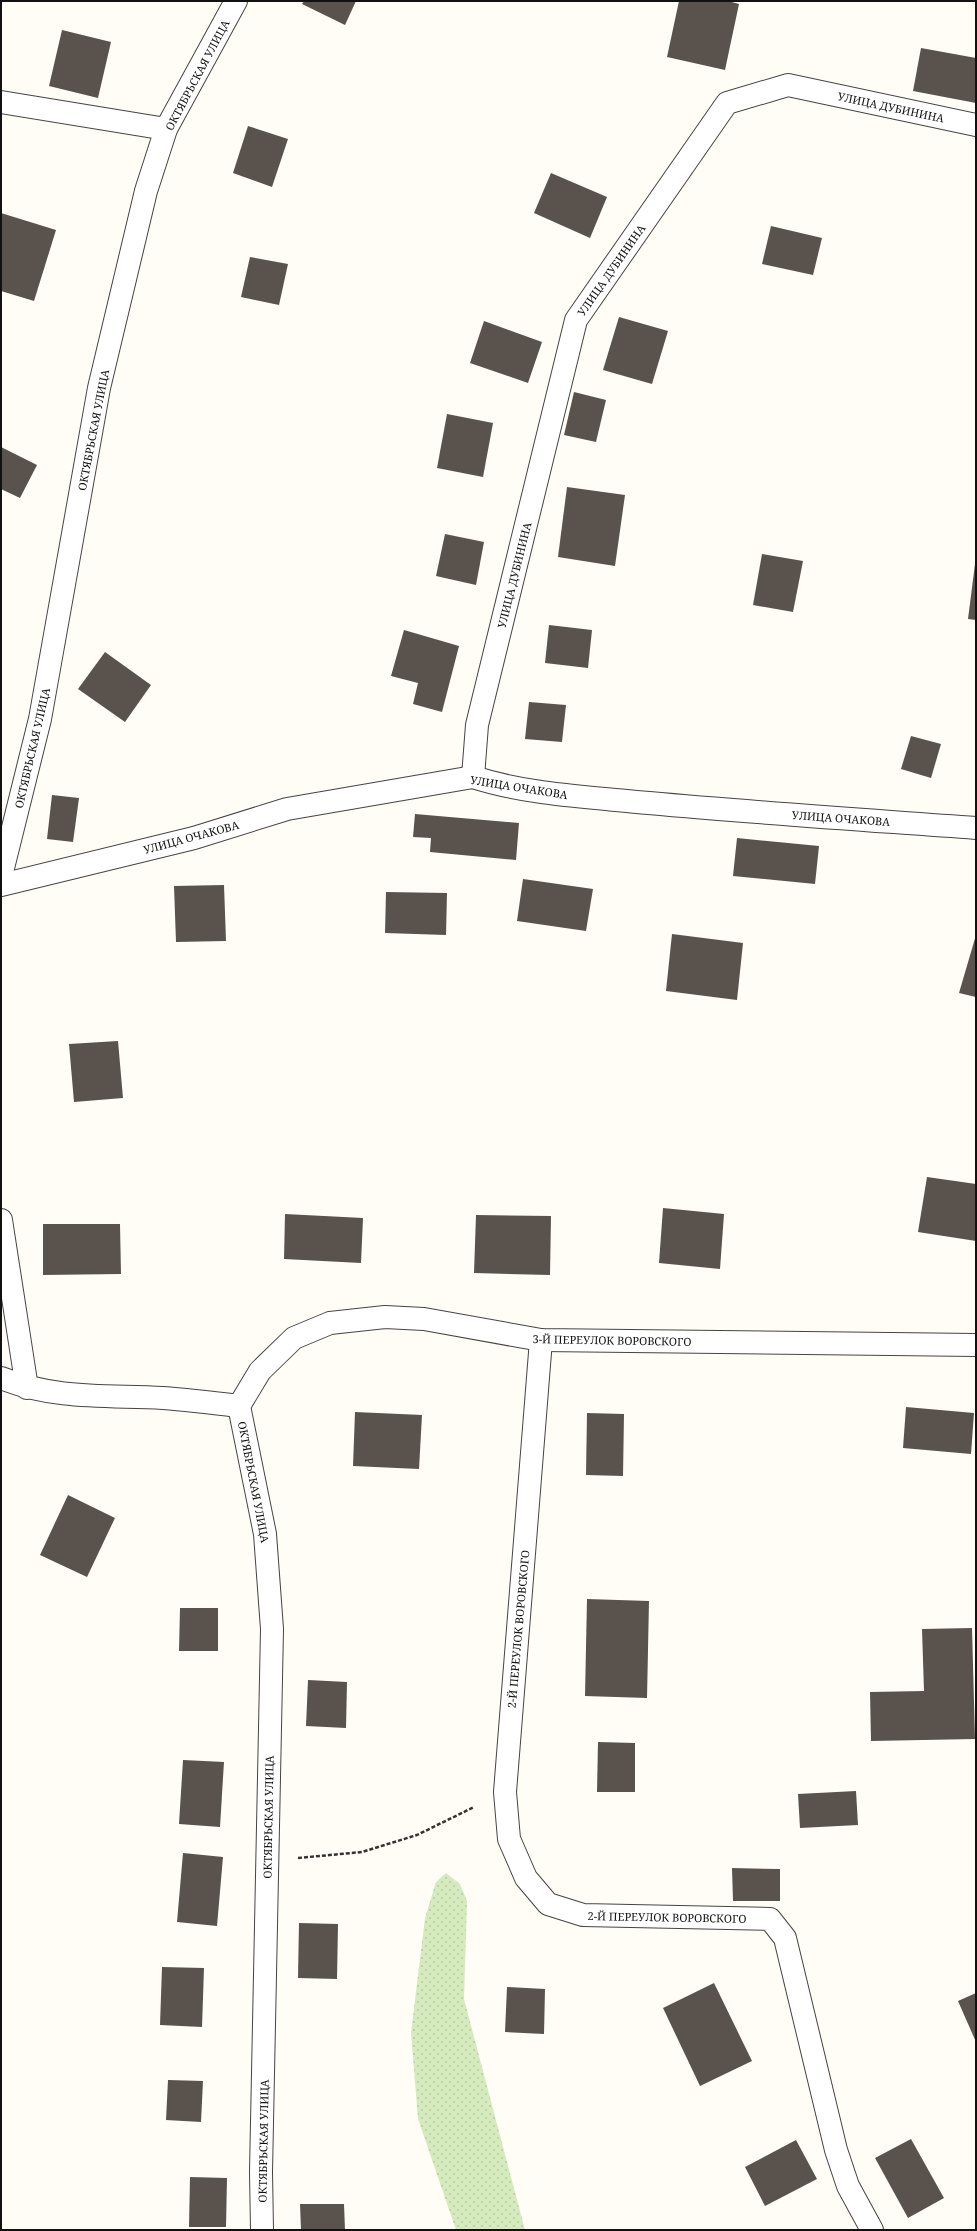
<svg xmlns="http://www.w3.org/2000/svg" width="977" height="2231" font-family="'Noto Serif',serif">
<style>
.grass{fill:url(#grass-dots)}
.building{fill:#5a524d}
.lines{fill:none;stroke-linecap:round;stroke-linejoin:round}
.street-casing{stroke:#444;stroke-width:24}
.path{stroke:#333;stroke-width:2.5;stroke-dasharray:4 2;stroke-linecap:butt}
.street{stroke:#fff;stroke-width:22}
.labels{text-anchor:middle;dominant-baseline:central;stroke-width:4;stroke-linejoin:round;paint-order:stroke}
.street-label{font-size:11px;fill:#111;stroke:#fff}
</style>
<defs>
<pattern id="grass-dots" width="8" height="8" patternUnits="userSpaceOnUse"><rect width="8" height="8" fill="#d5ebbd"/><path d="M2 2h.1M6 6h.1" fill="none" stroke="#b6c8a1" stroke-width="1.8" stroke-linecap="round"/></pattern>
</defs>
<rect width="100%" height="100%" fill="#fffdf5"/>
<!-- grass -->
<polygon class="grass" points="446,1873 460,1884 467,1901 464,1999 525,2230 456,2230 418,2119 411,2033 425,1918 436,1882"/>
<!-- building -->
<g class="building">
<polygon points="304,1 356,1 345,25 302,4"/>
<polygon points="679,1 728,1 739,4 725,70 667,57"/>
<polygon points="62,30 111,42 98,98 49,86"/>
<polygon points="921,48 976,58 976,103 913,91"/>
<polygon points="248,126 288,139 272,187 233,173"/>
<polygon points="551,173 607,197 590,238 534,213"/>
<polygon points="1,213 56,230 34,301 1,291"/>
<polygon points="771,226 822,238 813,275 762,264"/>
<polygon points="250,257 288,264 279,305 241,297"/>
<polygon points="619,317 668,331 652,384 603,370"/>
<polygon points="484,321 542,342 528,383 470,363"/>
<polygon points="574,392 606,400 596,442 564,435"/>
<polygon points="447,414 493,423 483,477 437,468"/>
<polygon points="1,447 37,465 20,498 1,489"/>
<polygon points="567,487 625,495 615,566 558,557"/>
<polygon points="445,534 484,542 476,585 436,576"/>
<polygon points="762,554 803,561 793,612 753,605"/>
<polygon points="975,564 976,564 976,620 968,619"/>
<polygon points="549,625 592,630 588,668 545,663"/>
<polygon points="404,630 459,646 442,712 413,704 418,683 391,676"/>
<polygon points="105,652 151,685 125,722 78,689"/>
<polygon points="529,702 566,705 562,742 525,739"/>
<polygon points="911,736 941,744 931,778 901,769"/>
<polygon points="52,795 79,798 73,842 47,839"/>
<polygon points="415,814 519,823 516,860 430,852 431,838 413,837"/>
<polygon points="737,838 819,846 815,884 733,876"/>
<polygon points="523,879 593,889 586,931 517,921"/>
<polygon points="224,885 226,941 176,942 174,886"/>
<polygon points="386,892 447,893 446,935 385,933"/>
<polygon points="672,934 743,943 737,1000 666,991"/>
<polygon points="976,935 976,997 959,993"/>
<polygon points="118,1041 123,1098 74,1102 69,1044"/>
<polygon points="927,1177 976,1184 976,1241 918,1232"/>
<polygon points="663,1208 724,1214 720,1269 659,1263"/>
<polygon points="285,1214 363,1218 361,1263 284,1259"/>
<polygon points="476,1215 551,1216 550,1275 474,1273"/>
<polygon points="43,1224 120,1224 121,1274 43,1275"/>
<polygon points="906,1407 974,1413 971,1454 903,1448"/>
<polygon points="355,1412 422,1415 419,1469 353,1466"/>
<polygon points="587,1413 624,1414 623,1476 586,1475"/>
<polygon points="68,1495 115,1518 87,1577 40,1555"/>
<polygon points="587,1599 649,1601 647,1698 585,1696"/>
<polygon points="180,1608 218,1608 218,1651 179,1651"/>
<polygon points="972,1628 975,1739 871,1741 870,1692 924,1691 922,1629"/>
<polygon points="308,1680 347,1682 346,1728 306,1726"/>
<polygon points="598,1742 635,1743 635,1792 597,1792"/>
<polygon points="183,1760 224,1762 220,1827 179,1824"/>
<polygon points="856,1791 858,1825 800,1828 798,1794"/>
<polygon points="183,1853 223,1857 217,1926 177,1922"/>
<polygon points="732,1868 780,1869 780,1901 733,1901"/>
<polygon points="299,1923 338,1924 337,1979 298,1978"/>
<polygon points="162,1967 204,1968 202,2027 160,2025"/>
<polygon points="714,1983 752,2061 700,2086 663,2008"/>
<polygon points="507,1987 545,1989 544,2034 505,2032"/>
<polygon points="976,1993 976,2042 958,2001"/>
<polygon points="168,2080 203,2081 201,2122 166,2120"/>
<polygon points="911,2139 944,2198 908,2218 875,2158"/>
<polygon points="796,2140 817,2179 765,2206 745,2167"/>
<polygon points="190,2177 227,2178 226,2227 189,2227"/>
<polygon points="300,2204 344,2204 345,2230 301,2230"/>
</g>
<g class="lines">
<defs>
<g id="street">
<polyline points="1,102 166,129"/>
<polyline points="473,777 477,725 576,320 727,103 788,85 976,125"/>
<polyline points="1,876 40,719 99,388 146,191 166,129 236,1"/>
<path d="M 1,885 L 194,838 L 287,809 L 473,777 C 529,795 590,797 649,803 C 758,813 867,820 976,828"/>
<polyline points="1,1220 27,1388"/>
<polyline points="541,1340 505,1792 509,1839 526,1878 548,1904 583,1915 770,1919 785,1938 836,2150 848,2186 872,2230"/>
<path d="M 1,1378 C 57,1400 105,1395 163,1398 C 189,1400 214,1403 239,1406"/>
<polyline points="239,1406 265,1534 272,1629 261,2172 262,2230"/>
<polyline points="239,1406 260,1371 294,1338 330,1323 385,1317 424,1319 541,1340 976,1345"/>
</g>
</defs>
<!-- street casing -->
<use href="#street" class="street-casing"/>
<!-- path -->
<polyline class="path" points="298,1858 362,1852 417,1835 474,1807"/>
<!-- street -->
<use href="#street" class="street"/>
</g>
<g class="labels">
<!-- street labels -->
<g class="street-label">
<text transform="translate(197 75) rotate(-62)">ОКТЯБРЬСКАЯ УЛИЦА</text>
<text transform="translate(891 107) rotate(12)">УЛИЦА ДУБИНИНА</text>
<text transform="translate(611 270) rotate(-55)">УЛИЦА ДУБИНИНА</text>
<text transform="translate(93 430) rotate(-79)">ОКТЯБРЬСКАЯ УЛИЦА</text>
<text transform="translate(514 575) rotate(-76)">УЛИЦА ДУБИНИНА</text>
<text transform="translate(32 748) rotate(-77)">ОКТЯБРЬСКАЯ УЛИЦА</text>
<text transform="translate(519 787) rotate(9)">УЛИЦА ОЧАКОВА</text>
<text transform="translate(841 818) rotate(4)">УЛИЦА ОЧАКОВА</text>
<text transform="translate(191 837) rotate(-15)">УЛИЦА ОЧАКОВА</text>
<text transform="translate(612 1340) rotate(1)">3-Й ПЕРЕУЛОК ВОРОВСКОГО</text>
<text transform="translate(254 1482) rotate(79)">ОКТЯБРЬСКАЯ УЛИЦА</text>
<text transform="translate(518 1629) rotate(-85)">2-Й ПЕРЕУЛОК ВОРОВСКОГО</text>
<text transform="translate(268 1817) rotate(-89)">ОКТЯБРЬСКАЯ УЛИЦА</text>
<text transform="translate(667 1917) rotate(1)">2-Й ПЕРЕУЛОК ВОРОВСКОГО</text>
<text transform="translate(263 2141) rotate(-89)">ОКТЯБРЬСКАЯ УЛИЦА</text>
</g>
</g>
<!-- border -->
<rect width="977" height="2231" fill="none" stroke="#111111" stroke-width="4"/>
</svg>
